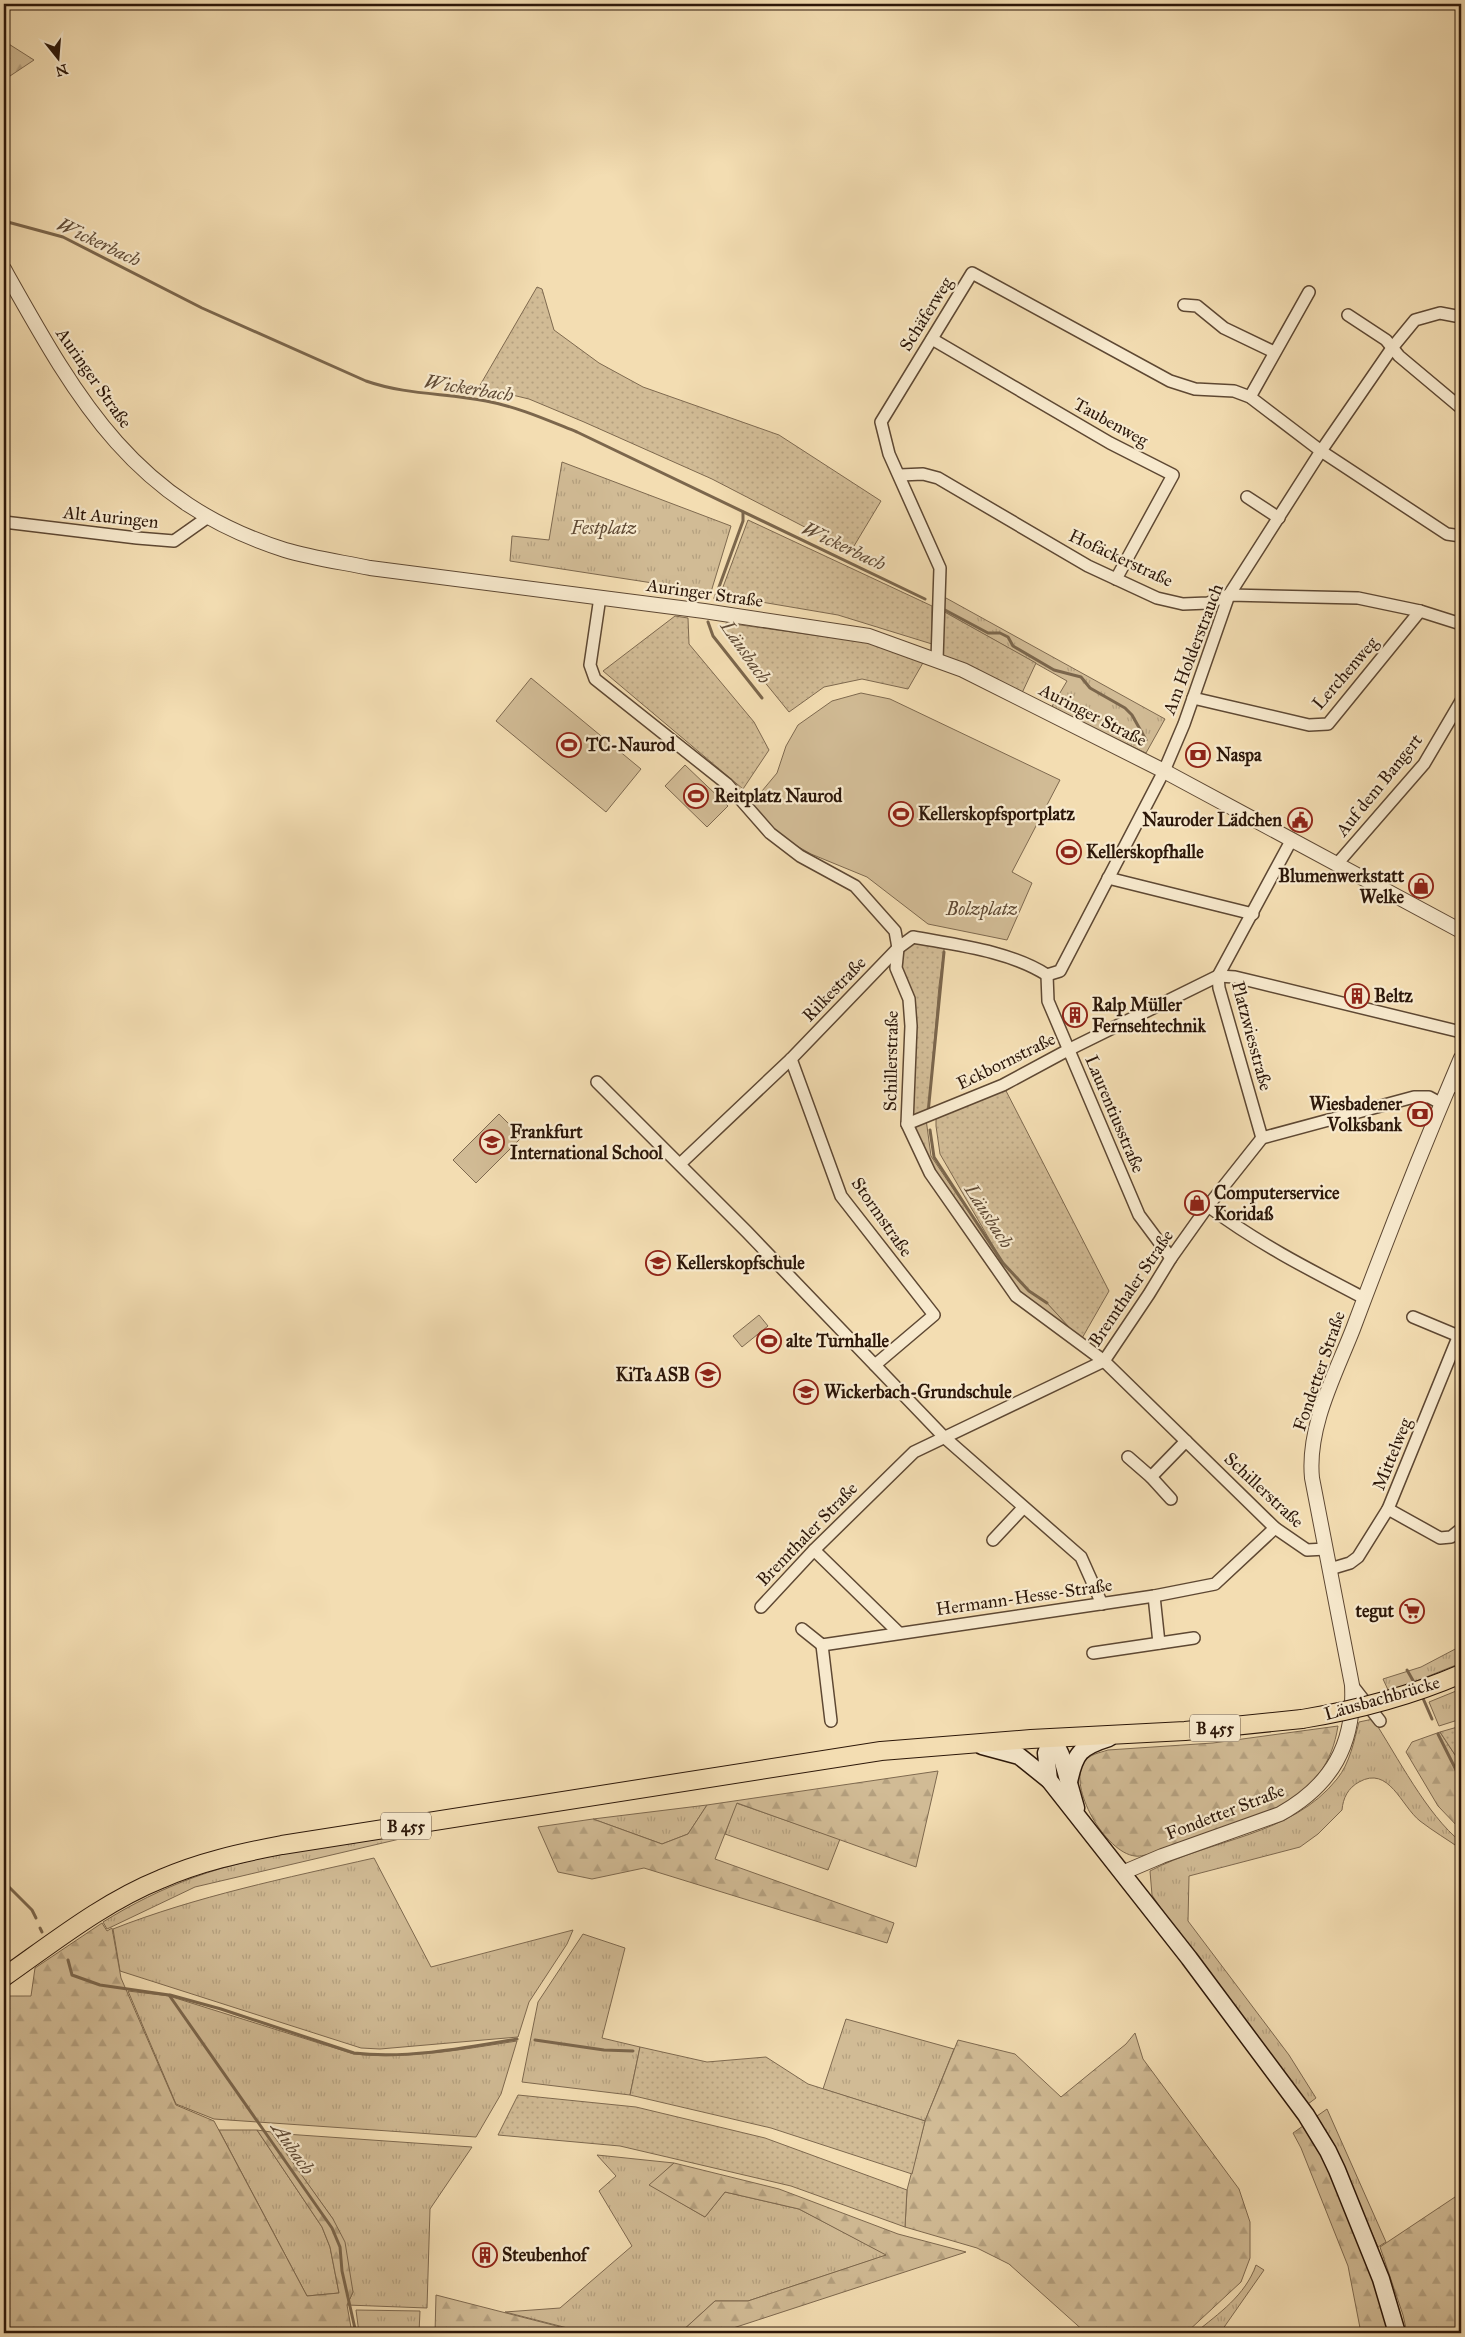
<svg xmlns="http://www.w3.org/2000/svg" width="1465" height="2337" font-family="'IM FELL Great Primer',serif">
<style>
.grass{fill:url(#grass-tufts);stroke:#7e694f}
.forest{fill:url(#forest-firs);stroke:#7e694f}
.garden{fill:url(#garden-dots);stroke:#7e694f}
.pitch{fill:#d1bb95;stroke:#7e694f}
.lines{fill:none;stroke-linecap:round;stroke-linejoin:round}
.stream{stroke:#7b664c;stroke-width:3}
.minor-casing{stroke:#5e4833;stroke-width:14}
.tertiary-casing{stroke:#5e4833;stroke-width:16}
.secondary-casing{stroke:#2c1709;stroke-width:19}
.primary-casing{stroke:#2c1709;stroke-width:20}
.minor{stroke:#f7e9cd;stroke-width:11}
.tertiary{stroke:#f7e9cd;stroke-width:14}
.secondary{stroke:#f7e9cd;stroke-width:16}
.primary{stroke:#f3ddb2;stroke-width:18}
.primary-bridge-casing{stroke:#2c1709;stroke-width:20;stroke-linecap:butt}
.primary-bridge{stroke:#f3ddb2;stroke-width:18}
.labels{text-anchor:middle;dominant-baseline:central;stroke-width:4.5;stroke-linejoin:round;paint-order:stroke}
.shield{fill:#f7e9cd;stroke:#695644;stroke-width:1}
.shield-label{font-size:16px;font-weight:bold;fill:#2c1709}
.street-label{font-size:18px;fill:#2c1709;stroke:#f7e9cd}
.park-label{font-size:18px;font-style:italic;fill:#5e4833;stroke:#f7e9cd}
.poi-label{font-size:18px;font-weight:bold;fill:#2c1709;stroke:#f7e9cd;text-anchor:start}
.water-label{font-size:19px;font-style:italic;fill:#604b36;stroke:#f7e9cd}
</style>
<defs>
<pattern id="grass-tufts" width="24" height="20" patternUnits="userSpaceOnUse" patternTransform="scale(1.25)"><rect width="24" height="20" fill="#d1bb95"/><path d="M3 7l-1-3M5 7V3M7 7l1-3M15 17l-1-3M17 17v-4M19 17l1-3" fill="none" stroke="#b4a07f"/></pattern>
<pattern id="forest-firs" width="22" height="20" patternUnits="userSpaceOnUse" patternTransform="scale(1.25)"><rect width="22" height="20" fill="#d1bb95"/><path d="M5 1l3.5 6h-7zM16 11l3.5 6h-7z" fill="#b4a07f"/></pattern>
<pattern id="garden-dots" width="8" height="8" patternUnits="userSpaceOnUse" patternTransform="scale(1.25)"><rect width="8" height="8" fill="#d1bb95"/><path d="M2 2h.1M6 6h.1" fill="none" stroke="#b4a07f" stroke-width="1.8" stroke-linecap="round"/></pattern>
</defs>
<rect width="100%" height="100%" fill="#f3ddb2"/>
<filter id="stains"><feTurbulence type="fractalNoise" baseFrequency=".004" numOctaves="4"/><feColorMatrix values="0 0 0 0 .2 0 0 0 0 .09 0 0 0 0 .02 0 0 0 .5 -.17"/></filter>
<radialGradient id="worn" r=".72"><stop offset=".6" stop-color="#630" stop-opacity="0"/><stop offset="1" stop-color="#630" stop-opacity=".3"/></radialGradient>
<!-- grass -->
<g class="grass">
<polygon points="562,462 731,526 711,592 510,561 512,536 549,540"/>
<polygon points="946,598 1165,719 1146,753 1051,708 1067,681 941,610"/>
<polygon points="926,1119 931,1156 1003,1263 1029,1291 1047,1303 1081,1340 1016,1296 930,1173 907,1124"/>
<polygon points="1461,1646 1461,1663 1389,1692 1383,1679 1421,1667"/>
<polygon points="1461,1689 1461,1719 1439,1726 1429,1702"/>
<path d="M 1373,1719 C 1397,1756 1427,1815 1461,1842 L 1461,1849 C 1448,1840 1433,1831 1420,1821 C 1401,1806 1389,1765 1359,1782 C 1348,1788 1343,1798 1342,1810 L 1318,1834 L 1300,1847 L 1189,1876 L 1188,1921 L 1289,2055 L 1316,2098 L 1308,2104 L 1174,1928 L 1152,1895 L 1150,1871 C 1210,1839 1292,1836 1337,1779 C 1350,1763 1354,1741 1359,1722 Z"/>
<polygon points="736,1803 840,1839 828,1870 725,1834"/>
<polygon points="707,1805 688,1834 662,1844 593,1819"/>
<path d="M 404,1834 L 404,1838 L 195,1887 L 107,1929 L 103,1922 C 132,1904 162,1889 195,1877 C 261,1853 335,1846 404,1834 Z"/>
<path d="M 374,1858 L 431,1967 L 573,1930 L 567,1944 L 529,2002 L 518,2037 L 380,2049 L 361,2048 L 120,1971 L 113,1929 C 197,1896 286,1878 374,1858 Z"/>
<polygon points="583,1934 625,1948 602,2038 640,2047 630,2095 522,2082 538,2002"/>
<path d="M 128,1991 L 169,1996 L 354,2054 C 407,2060 464,2049 517,2041 L 501,2094 L 476,2137 L 214,2119 L 176,2104 Z"/>
<polygon points="846,2019 954,2049 925,2121 823,2089"/>
<polygon points="1327,2109 1386,2242 1378,2247 1335,2149 1317,2116"/>
<polygon points="219,2130 257,2130 322,2227 330,2247 339,2293 307,2296"/>
<polygon points="271,2133 472,2147 430,2209 427,2308 347,2305 353,2292 333,2219"/>
<polygon points="597,2155 674,2163 650,2185 705,2217 725,2192 799,2209 887,2255 748,2301 715,2301 680,2333 587,2333 505,2312 560,2308 632,2246 599,2191 616,2176"/>
<path d="M 1256,2265 L 1264,2270 L 1220,2333 L 1195,2333 C 1219,2313 1245,2296 1256,2265 Z"/>
<polygon points="356,2310 420,2311 419,2333 359,2333"/>
</g>
<!-- forest -->
<g class="forest">
<polygon points="4,41 34,60 4,80"/>
<path d="M 1338,1726 C 1332,1764 1314,1786 1282,1806 L 1154,1853 C 1148,1854 1140,1857 1135,1856 C 1106,1853 1067,1787 1084,1762 C 1090,1754 1099,1753 1108,1750 L 1213,1743 Z"/>
<polygon points="1440,1732 1461,1764 1461,1830 1438,1806 1406,1752 1412,1742"/>
<polygon points="938,1771 916,1867 737,1803 715,1859 894,1923 887,1943 644,1868 592,1879 558,1872 538,1827 593,1819 662,1844 688,1834 707,1805"/>
<polygon points="102,1923 107,1931 112,1928 121,1978 176,2105 214,2121 307,2296 339,2293 330,2247 322,2227 257,2130 271,2132 333,2219 345,2242 353,2292 347,2305 352,2333 4,2333 4,1996 31,1996 35,1968"/>
<polygon points="1135,2033 1143,2059 1239,2189 1250,2222 1250,2258 1241,2282 1186,2333 1086,2333 1009,2264 977,2248 905,2227 907,2190 925,2121 958,2040 1015,2054 1061,2097 1126,2044"/>
<polygon points="1303,2126 1316,2144 1331,2172 1375,2281 1390,2333 1361,2333 1348,2266 1301,2148 1293,2133"/>
<polygon points="674,2163 779,2189 898,2234 966,2252 718,2333 680,2333 715,2301 748,2301 886,2255 799,2209 725,2192 705,2217 649,2185"/>
<polygon points="1461,2193 1461,2333 1407,2333 1403,2315 1380,2247"/>
<polygon points="436,2295 584,2333 435,2333"/>
</g>
<!-- garden -->
<g class="garden">
<polygon points="537,287 542,289 554,330 599,363 643,387 779,435 881,501 851,551 712,479 584,422 529,399 479,387"/>
<polygon points="748,520 932,606 932,644 838,615 720,595"/>
<polygon points="941,610 1036,663 1022,693 940,656"/>
<polygon points="675,616 688,618 689,644 754,722 769,750 743,789 603,671"/>
<polygon points="726,623 865,642 924,661 908,689 862,679 824,687 789,712 724,632"/>
<polygon points="913,937 945,943 939,986 928,1114 907,1124 911,1026 896,968 898,948"/>
<polygon points="1003,1085 1109,1291 1081,1340 1047,1303 1029,1291 1003,1263 940,1154 936,1126 936,1114"/>
<polygon points="1461,1726 1461,1764 1440,1732"/>
<polygon points="640,2047 707,2062 766,2057 808,2084 925,2121 912,2174 771,2128 630,2095"/>
<polygon points="518,2095 636,2107 765,2138 907,2190 905,2227 791,2186 620,2146 498,2135"/>
</g>
<!-- pitch -->
<g class="pitch">
<polygon points="531,678 641,769 606,812 496,721"/>
<polygon points="861,693 890,699 1060,780 1012,872 1032,883 1007,940 928,924 867,877 811,854 788,841 769,824 752,803 777,773 786,746 798,725 832,701"/>
<polygon points="685,765 728,806 707,827 665,786"/>
<polygon points="499,1114 522,1137 476,1183 453,1160"/>
<polygon points="759,1315 768,1326 742,1347 733,1336"/>
</g>
<g class="lines">
<!-- stream -->
<g class="stream">
<path d="M 4,221 L 63,237 L 202,308 L 366,381 C 406,395 446,393 486,401 C 518,407 547,420 577,432 L 925,599"/>
<polyline points="715,598 743,521 743,512"/>
<polyline points="945,610 988,633 1000,633 1008,637 1013,646 1054,670 1081,677 1090,688 1125,708 1132,715 1146,740"/>
<polyline points="708,622 713,636 762,698"/>
<polyline points="928,1113 944,952"/>
<polyline points="930,1130 934,1157 1003,1263 1029,1291 1047,1303"/>
<polyline points="1407,1670 1415,1684"/>
<polyline points="1422,1696 1432,1719"/>
<polyline points="1438,1734 1461,1780"/>
<polyline points="4,1882 32,1910 36,1918"/>
<polyline points="40,1928 42,1932"/>
<polyline points="68,1960 72,1975 100,1985 169,1995 332,2228 340,2247 342,2271 356,2333"/>
<path d="M 170,1995 L 221,2009 L 354,2053 C 407,2059 465,2048 517,2039"/>
<polyline points="535,2040 604,2050 633,2051"/>
</g>
<defs>
<g id="minor">
<polyline points="1184,305 1197,306 1224,328 1274,352"/>
<polyline points="1348,315 1386,340 1399,356 1461,408"/>
<polyline points="932,339 1110,443 1173,475 1116,579"/>
<polyline points="1250,397 1309,292"/>
<polyline points="900,475 923,474 938,478 1088,566 1157,598 1183,604 1208,603 1229,595 1358,598 1420,611 1461,624"/>
<polyline points="1247,497 1279,518"/>
<polyline points="4,522 137,538 174,541 208,517"/>
<polyline points="600,597 590,665 595,679 727,784 770,833 800,856 855,886 895,931 898,948 896,968 909,999 911,1026 907,1124 930,1173 1016,1296 1104,1361 1275,1528 1307,1550 1326,1549"/>
<polyline points="937,660 940,568 889,454 881,422 972,273 1170,381 1195,389 1234,391 1250,397 1321,451 1447,534 1461,536"/>
<polyline points="1193,698 1309,725 1328,724 1420,611"/>
<polyline points="1337,864 1424,764 1461,701"/>
<polyline points="1108,878 1253,914"/>
<polyline points="1047,975 1060,971 1164,771 1184,724 1229,595 1321,451 1392,348 1415,320 1440,313 1461,317"/>
<polyline points="1047,975 1048,1001 1139,1215 1171,1258"/>
<polyline points="791,1059 841,1196 934,1315 875,1365"/>
<polyline points="597,1082 747,1232 944,1437 1081,1557 1102,1604"/>
<polyline points="1450,1084 1461,1089"/>
<polyline points="907,1124 1003,1085 1068,1050 1218,976 1235,977 1461,1032"/>
<polyline points="1262,1138 1219,988 1218,976 1292,839"/>
<path d="M 680,1164 L 791,1059 L 898,948 L 913,937 C 956,945 1010,951 1047,975"/>
<path d="M 1208,1206 C 1257,1243 1310,1270 1364,1298"/>
<polyline points="1413,1317 1461,1337"/>
<polyline points="1128,1457 1151,1477 1186,1441"/>
<polyline points="1151,1477 1171,1499"/>
<polyline points="1388,1509 1440,1538 1451,1537 1461,1529"/>
<polyline points="993,1540 1023,1508"/>
<polyline points="814,1550 899,1633"/>
<polyline points="1330,1569 1350,1563 1358,1557 1388,1509 1461,1330"/>
<polyline points="1154,1596 1159,1643"/>
<polyline points="761,1607 814,1550 914,1452 1104,1361 1149,1294 1171,1258 1208,1206 1262,1138 1414,1097 1429,1097 1442,1104"/>
<polyline points="802,1629 822,1645 1154,1596 1215,1584 1275,1528"/>
<polyline points="822,1645 831,1721"/>
<polyline points="1093,1653 1194,1638"/>
<polyline points="1352,1685 1380,1721"/>
</g>
<g id="tertiary">
<path d="M 4,269 C 77,399 133,502 285,550 C 312,558 341,562 370,568 L 704,611 L 869,636 L 963,670 L 1164,771 L 1461,931"/>
<path d="M 1122,1873 L 1162,1856 L 1280,1814 C 1332,1785 1355,1744 1352,1685 L 1312,1478 C 1307,1427 1335,1375 1353,1329 C 1387,1238 1423,1147 1461,1058"/>
</g>
<g id="secondary">
<polyline points="1053,1738 1061,1755 1076,1808"/>
<polyline points="982,1746 1019,1756 1049,1780 1189,1958 1306,2115 1328,2151 1337,2170 1381,2279 1397,2333"/>
<polyline points="1049,1780 1046,1753 1053,1738"/>
<path d="M 1069,1782 C 1075,1753 1080,1747 1109,1738"/>
</g>
<path id="primary" d="M 4,1977 C 54,1942 104,1902 161,1879 C 200,1862 240,1853 282,1845 L 881,1751 L 1031,1739 L 1185,1731 L 1302,1719"/>
</defs>
<!-- minor casing -->
<use href="#minor" class="minor-casing"/>
<!-- tertiary casing -->
<use href="#tertiary" class="tertiary-casing"/>
<!-- secondary casing -->
<use href="#secondary" class="secondary-casing"/>
<!-- primary casing -->
<use href="#primary" class="primary-casing"/>
<!-- minor -->
<use href="#minor" class="minor"/>
<!-- tertiary -->
<use href="#tertiary" class="tertiary"/>
<!-- secondary -->
<use href="#secondary" class="secondary"/>
<!-- primary -->
<use href="#primary" class="primary"/>
<defs>
<path id="primary-bridge" d="M 1302,1719 C 1357,1710 1410,1696 1461,1674"/>
</defs>
<!-- primary-bridge casing -->
<use href="#primary-bridge" class="primary-bridge-casing"/>
<!-- primary-bridge -->
<use href="#primary-bridge" class="primary-bridge"/>
</g>
<!-- icons -->
<defs>
<symbol id="stadium-ring" viewBox="-11 -11 22 22"><circle r="9.5" fill="#f7e9cd" stroke="#8f2418" stroke-width="1.5"/><path d="M0-5a6.5 5 0 1 0 0 10a6.5 5 0 1 0 0-10ZM-3.5-1.8h7v3.6h-7Z" fill="#8f2418"/></symbol>
<symbol id="bank-ring" viewBox="-11 -11 22 22"><circle r="9.5" fill="#f7e9cd" stroke="#8f2418" stroke-width="1.5"/><path d="M-6-4H6V4H-6ZM0-2.3a2.3 2.3 0 1 0 0 4.6a2.3 2.3 0 1 0 0-4.6Z" fill="#8f2418"/></symbol>
<symbol id="civic-ring" viewBox="-11 -11 22 22"><circle r="9.5" fill="#f7e9cd" stroke="#8f2418" stroke-width="1.5"/><path d="M-.6-6.5H3V-4.5H.6V-3L4-1V1h2V6H-6V1h2V-1L-.6-3ZM-1.2 2.5V6h2.4V2.5Z" fill="#8f2418"/></symbol>
<symbol id="shop-ring" viewBox="-11 -11 22 22"><circle r="9.5" fill="#f7e9cd" stroke="#8f2418" stroke-width="1.5"/><path d="M-5-2.5h2.3a2.7 3.5 0 0 1 5.4 0H5L5.5 6h-11ZM-1.5-2.5h3a1.5 2.3 0 0 0-3 0Z" fill="#8f2418"/></symbol>
<symbol id="building-ring" viewBox="-11 -11 22 22"><circle r="9.5" fill="#f7e9cd" stroke="#8f2418" stroke-width="1.5"/><path d="M-4-6H4V6H1V3H-1V6H-4ZM-2.5-4.3h1.7v1.8h-1.7ZM.8-4.3h1.7v1.8H.8ZM-2.5-1h1.7V.8h-1.7ZM.8-1h1.7V.8H.8Z" fill="#8f2418"/></symbol>
<symbol id="school-ring" viewBox="-11 -11 22 22"><circle r="9.5" fill="#f7e9cd" stroke="#8f2418" stroke-width="1.5"/><path d="M0-5L7-2L0 1L-7-2ZM-4 1L0 2.5L4 1V4Q0 6-4 4Z" fill="#8f2418"/></symbol>
<symbol id="supermarket-ring" viewBox="-11 -11 22 22"><circle r="9.5" fill="#f7e9cd" stroke="#8f2418" stroke-width="1.5"/><path d="M-6-5.5h2.5l.6 2H6L4.5 2H-2.5L-4.4-4H-6ZM-1.5 3.2a1.3 1.3 0 1 0 .1 0ZM3 3.2a1.3 1.3 0 1 0 .1 0Z" fill="#8f2418"/></symbol>
</defs>
<g fill-rule="evenodd">
<use href="#stadium-ring" x="555" y="731" width="28" height="28"/>
<use href="#bank-ring" x="1184" y="741" width="28" height="28"/>
<use href="#stadium-ring" x="682" y="782" width="28" height="28"/>
<use href="#stadium-ring" x="887" y="800" width="28" height="28"/>
<use href="#civic-ring" x="1286" y="806" width="28" height="28"/>
<use href="#stadium-ring" x="1055" y="838" width="28" height="28"/>
<use href="#shop-ring" x="1407" y="872" width="28" height="28"/>
<use href="#building-ring" x="1343" y="982" width="28" height="28"/>
<use href="#building-ring" x="1061" y="1001" width="28" height="28"/>
<use href="#bank-ring" x="1406" y="1100" width="28" height="28"/>
<use href="#school-ring" x="478" y="1128" width="28" height="28"/>
<use href="#shop-ring" x="1183" y="1189" width="28" height="28"/>
<use href="#school-ring" x="644" y="1249" width="28" height="28"/>
<use href="#stadium-ring" x="755" y="1327" width="28" height="28"/>
<use href="#school-ring" x="694" y="1361" width="28" height="28"/>
<use href="#school-ring" x="792" y="1378" width="28" height="28"/>
<use href="#supermarket-ring" x="1398" y="1597" width="28" height="28"/>
<use href="#building-ring" x="471" y="2241" width="28" height="28"/>
</g>
<g class="labels">
<!-- shield labels -->
<g class="shield">
<rect x="1190" y="1714.5" width="50" height="27" rx="4"/>
<rect x="381" y="1812.5" width="50" height="27" rx="4"/>
</g>
<g class="shield-label">
<text x="1215" y="1728">B 455</text>
<text x="406" y="1826">B 455</text>
</g>
<!-- street labels -->
<g class="street-label">
<text transform="translate(926 314) rotate(-58)">Schäferweg</text>
<text transform="translate(94 378) rotate(55)">Auringer Straße</text>
<text transform="translate(1111 422) rotate(29)">Taubenweg</text>
<text transform="translate(111 517) rotate(6)">Alt Auringen</text>
<text transform="translate(1121 558) rotate(25)">Hofäckerstraße</text>
<text transform="translate(705 593) rotate(8)">Auringer Straße</text>
<text transform="translate(1193 649) rotate(-69)">Am Holderstrauch</text>
<text transform="translate(1345 673) rotate(-49)">Lerchenweg</text>
<text transform="translate(1093 715) rotate(27)">Auringer Straße</text>
<text transform="translate(1379 785) rotate(-51)">Auf dem Bangert</text>
<text transform="translate(834 989) rotate(-46)">Rilkestraße</text>
<text transform="translate(1252 1036) rotate(75)">Platzwiesstraße</text>
<text transform="translate(891 1061) rotate(-89)">Schillerstraße</text>
<text transform="translate(1006 1061) rotate(-26)">Eckbornstraße</text>
<text transform="translate(1115 1114) rotate(67)">Laurentiusstraße</text>
<text transform="translate(882 1217) rotate(55)">Stormstraße</text>
<text transform="translate(1131 1288) rotate(-56)">Bremthaler Straße</text>
<text transform="translate(1319 1371) rotate(-71)">Fondetter Straße</text>
<text transform="translate(1392 1454) rotate(-68)">Mittelweg</text>
<text transform="translate(1264 1490) rotate(43)">Schillerstraße</text>
<text transform="translate(807 1534) rotate(-46)">Bremthaler Straße</text>
<text transform="translate(1024 1597) rotate(-8)">Hermann-Hesse-Straße</text>
<text transform="translate(1382 1698) rotate(-16)">Läusbachbrücke</text>
<text transform="translate(1225 1812) rotate(-21)">Fondetter Straße</text>
</g>
<!-- park labels -->
<g class="park-label">
<text x="604" y="528">Festplatz</text>
<text x="982" y="909">Bolzplatz</text>
</g>
<!-- poi labels -->
<g class="poi-label">
<text x="586" y="745">TC-Naurod</text>
<text x="1216" y="755">Naspa</text>
<text x="714" y="796">Reitplatz Naurod</text>
<text x="918" y="814">Kellerskopfsportplatz</text>
<text x="1282" y="820" text-anchor="end">Nauroder Lädchen</text>
<text x="1086" y="852">Kellerskopfhalle</text>
<text x="1404" y="876" text-anchor="end">Blumenwerkstatt<tspan x="1404" dy="21">Welke</tspan></text>
<text x="1374" y="996">Beltz</text>
<text x="1092" y="1005">Ralp Müller<tspan x="1092" dy="21">Fernsehtechnik</tspan></text>
<text x="1402" y="1104" text-anchor="end">Wiesbadener<tspan x="1402" dy="21">Volksbank</tspan></text>
<text x="510" y="1132">Frankfurt<tspan x="510" dy="21">International School</tspan></text>
<text x="1214" y="1193">Computerservice<tspan x="1214" dy="21">Koridaß</tspan></text>
<text x="676" y="1263">Kellerskopfschule</text>
<text x="786" y="1341">alte Turnhalle</text>
<text x="690" y="1375" text-anchor="end">KiTa ASB</text>
<text x="824" y="1392">Wickerbach-Grundschule</text>
<text x="1394" y="1611" text-anchor="end">tegut</text>
<text x="502" y="2255">Steubenhof</text>
</g>
<!-- water labels -->
<g class="water-label">
<text transform="translate(99 242) rotate(25)">Wickerbach</text>
<text transform="translate(469 388) rotate(9)">Wickerbach</text>
<text transform="translate(844 546) rotate(25)">Wickerbach</text>
<text transform="translate(746 652) rotate(55)">Läusbach</text>
<text transform="translate(989 1216) rotate(57)">Läusbach</text>
<text transform="translate(293 2148) rotate(55)">Aubach</text>
</g>
</g>
<!-- margin -->
<rect width="1465" height="2337" fill="none" stroke="#f3ddb2" stroke-width="20"/>
<rect x="5" y="5" width="1455" height="2327" fill="none" stroke="#2c1709" stroke-width="2.5"/>
<rect x="10" y="10" width="1445" height="2317" fill="none" stroke="#2c1709"/>
<!-- north arrow -->
<g transform="translate(58 58) rotate(163)" stroke="#f7e9cd" stroke-width="4" paint-order="stroke">
<path d="M0-4L9 19L0 12L-9 19Z" fill="#2c1709"/>
<text y="-8" font-size="14" font-weight="bold" text-anchor="middle" fill="#2c1709">N</text>
</g>
<rect width="100%" height="100%" filter="url(#stains)"/>
<rect width="100%" height="100%" fill="url(#worn)"/>
</svg>
